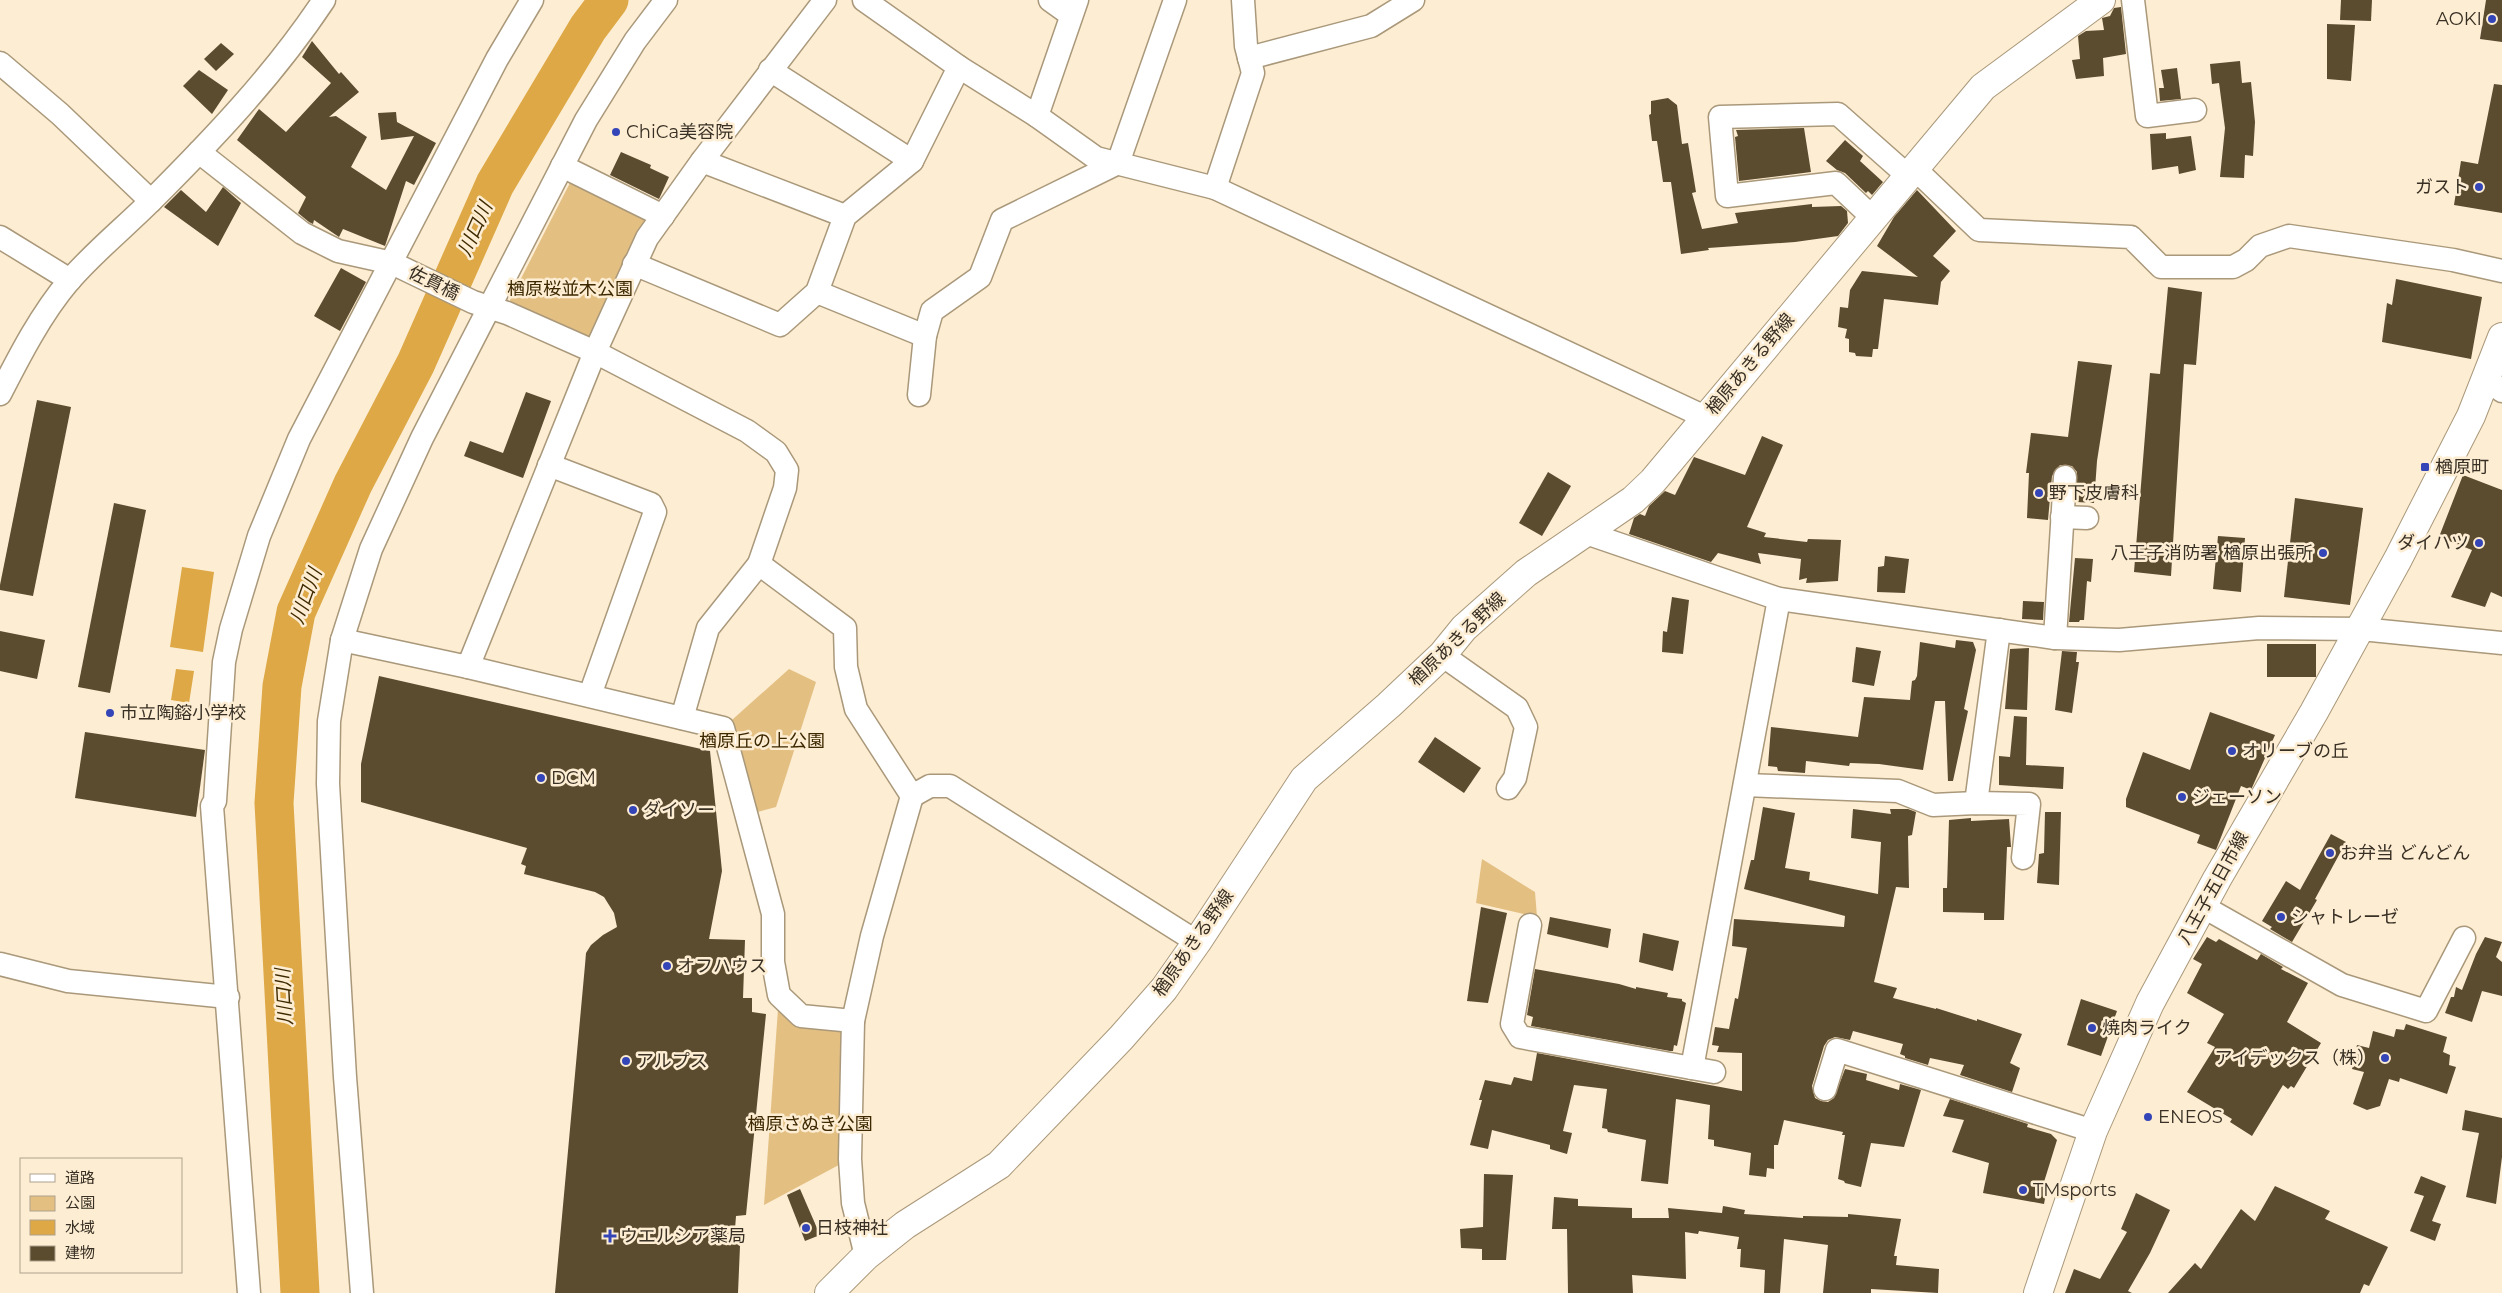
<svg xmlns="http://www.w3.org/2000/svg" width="2502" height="1293" font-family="Montserrat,'Noto Sans JP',sans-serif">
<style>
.green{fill:#e3bf82}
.water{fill:#dda845}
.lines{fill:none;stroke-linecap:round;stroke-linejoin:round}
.river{stroke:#dda845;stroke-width:39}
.building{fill:#5b4b2f}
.minor-casing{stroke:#aa987a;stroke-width:25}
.major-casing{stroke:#aa987a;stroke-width:30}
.minor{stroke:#fff;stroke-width:22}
.major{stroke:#fff;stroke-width:28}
.poi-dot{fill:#3445b7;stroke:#fdedd3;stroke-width:2}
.labels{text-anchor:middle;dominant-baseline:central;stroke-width:5;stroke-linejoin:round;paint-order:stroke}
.poi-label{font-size:18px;fill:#383024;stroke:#fdedd3;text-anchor:start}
.street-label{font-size:18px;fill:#383024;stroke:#fdedd3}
.park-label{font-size:18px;fill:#3d2800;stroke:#fdedd3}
.water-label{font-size:19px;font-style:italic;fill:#3f2a00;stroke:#fdedd3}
</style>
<rect width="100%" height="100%" fill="#fdedd3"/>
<!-- green -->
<g class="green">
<polygon points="575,173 663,216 595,352 510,306 510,300"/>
<polygon points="789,669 816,682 776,807 746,815 723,728"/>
<polygon points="1482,859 1535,892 1537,917 1476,903"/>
<polygon points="779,995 801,1016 853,1021 850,1159 764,1205"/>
</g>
<!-- water -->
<g class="water">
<polygon points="182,567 214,572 203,652 170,647"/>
<polygon points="176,669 194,671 189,703 171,700"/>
</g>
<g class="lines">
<!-- river -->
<polyline class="river" points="300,1293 274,803 282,686 296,612 353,484 416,363 495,184 588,28 609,0"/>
</g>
<!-- building -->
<g class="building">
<polygon points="2341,0 2372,0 2371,21 2340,20"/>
<polygon points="2486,0 2502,0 2502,42 2480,39"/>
<polygon points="2121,7 2126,54 2103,58 2104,76 2076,79 2072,60 2080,59 2078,36 2086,31 2104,30 2102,18 2110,16 2114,8"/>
<polygon points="2327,24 2355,25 2351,81 2327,79"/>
<polygon points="312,41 339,74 341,72 359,92 329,117 336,116 367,137 351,167 386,190 414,136 381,140 378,113 396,112 397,122 436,143 414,185 406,181 385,246 343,229 339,237 314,220 313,224 309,222 298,213 306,197 237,140 259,109 286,132 331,83 302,57"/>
<polygon points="221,43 234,54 216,71 204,59"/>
<polygon points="2240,61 2242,83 2251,82 2255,122 2253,156 2245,155 2244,178 2220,177 2225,128 2219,83 2212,84 2210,64"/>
<polygon points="2177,68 2181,99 2160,101 2159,88 2164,88 2161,70"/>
<polygon points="199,70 228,90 212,114 183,86"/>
<polygon points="2494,84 2502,85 2502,213 2454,205 2461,161 2478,164"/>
<polygon points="1668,98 1677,105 1682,144 1688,143 1696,192 1692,193 1702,229 1738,223 1735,213 1812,204 1812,207 1841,206 1847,211 1848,223 1838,236 1795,242 1708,248 1709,250 1681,254 1671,182 1663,182 1657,141 1652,141 1649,115 1651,114 1651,101"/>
<polygon points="1804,128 1811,172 1739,181 1735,137 1738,136 1736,130"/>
<polygon points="2166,133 2166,139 2191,136 2196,170 2179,174 2178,166 2152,170 2150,134"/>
<polygon points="1845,140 1863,156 1860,161 1883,182 1872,195 1868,191 1866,193 1845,173 1837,170 1826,161"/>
<polygon points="621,152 651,165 650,168 669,177 659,199 610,175"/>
<polygon points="223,187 241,203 218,246 164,207 181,190 206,212"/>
<polygon points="1917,190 1956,231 1933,256 1950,271 1941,282 1938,305 1884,299 1878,349 1873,349 1872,357 1856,356 1855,353 1849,352 1849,339 1845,338 1847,329 1838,327 1840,307 1848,308 1850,290 1862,271 1918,277 1877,246 1894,217"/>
<polygon points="341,268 366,282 340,331 314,316"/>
<polygon points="2396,279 2482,297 2471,359 2382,342 2387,303 2392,305"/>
<polygon points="2168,287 2202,292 2196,365 2184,364 2171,576 2134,572 2150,373 2160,374"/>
<polygon points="2078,361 2112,365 2097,461 2094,503 2077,502 2077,472 2072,466 2060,465 2052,476 2048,520 2027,518 2029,473 2026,473 2031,433 2068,437"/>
<polygon points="526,392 551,401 523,478 464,456 470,441 503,453"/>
<polygon points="37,400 71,407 33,596 0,590 0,585"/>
<polygon points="1762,436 1783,445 1747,527 1766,533 1764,537 1807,542 1808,539 1841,540 1838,581 1806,583 1807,578 1799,580 1801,559 1758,553 1761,564 1718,553 1711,562 1629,534 1634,518 1640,514 1645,516 1649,506 1665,491 1675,495 1694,457 1745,475"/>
<polygon points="1548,472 1571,486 1542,536 1519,523"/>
<polygon points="2463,475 2502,490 2502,597 2491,592 2485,607 2451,597 2472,550 2439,537"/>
<polygon points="2295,498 2363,508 2350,605 2284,597"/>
<polygon points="114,503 146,510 110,693 78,687"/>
<polygon points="2218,536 2245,538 2241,592 2213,589"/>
<polygon points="1885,556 1909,559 1905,593 1877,592 1878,567 1884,566"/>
<polygon points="2075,558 2093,559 2091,582 2087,581 2084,620 2080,620 2079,622 2069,622"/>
<polygon points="1672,597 1689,600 1683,654 1662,652 1663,631 1667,632"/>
<polygon points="2023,601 2044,602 2043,620 2022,619"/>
<polygon points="0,631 45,640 37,679 0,671"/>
<polygon points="1956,640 1973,642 1976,650 1964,709 1968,711 1953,781 1948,781 1945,701 1935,701 1923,770 1879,764 1850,763 1849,766 1806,761 1805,773 1778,771 1777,767 1768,766 1771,727 1858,737 1864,697 1910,700 1912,681 1915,680 1917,676 1920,642 1955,648"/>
<rect x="2267" y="644" width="49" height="33"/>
<polygon points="1856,647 1881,651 1874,686 1852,682"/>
<polygon points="2029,648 2027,710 2005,709 2010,649"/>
<polygon points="2062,651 2077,652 2076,662 2079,662 2072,713 2055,710"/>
<polygon points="379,676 710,751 722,871 709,939 745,940 743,998 752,998 752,1012 766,1014 746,1215 736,1216 734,1242 740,1246 738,1293 555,1293 585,965 586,953 591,945 603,935 617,927 614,913 604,897 595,892 524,874 526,866 521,864 527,848 361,802 361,764"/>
<polygon points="2210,712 2275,735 2251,790 2241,786 2216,850 2197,843 2200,835 2126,807 2126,799 2143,752 2190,770"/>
<polygon points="2014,716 2027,717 2026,765 2064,767 2063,789 1999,785 1999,756 2010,757"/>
<polygon points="85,732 205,750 196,817 75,798"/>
<polygon points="1435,737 1481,768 1464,793 1418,762"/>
<polygon points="1763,807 1795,813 1785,868 1810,872 1809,880 1878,894 1881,842 1851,838 1853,809 1891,814 1890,809 1908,809 1916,812 1912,835 1908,836 1909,888 1896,887 1874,982 1897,988 1893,998 1936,1009 1936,1008 1977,1021 1977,1019 2022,1034 2010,1063 2020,1068 2012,1092 1960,1075 1964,1065 1930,1058 1928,1065 1905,1058 1905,1056 1900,1054 1903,1044 1853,1031 1850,1040 1835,1037 1828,1040 1824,1046 1812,1086 1815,1098 1821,1101 1828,1102 1834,1098 1845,1069 1867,1074 1866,1080 1899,1090 1900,1084 1921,1090 1904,1147 1871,1143 1861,1187 1845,1183 1844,1181 1838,1179 1845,1135 1842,1135 1843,1132 1784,1120 1778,1145 1774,1145 1774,1169 1767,1168 1766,1177 1749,1175 1751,1153 1714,1146 1714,1140 1708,1139 1710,1105 1676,1099 1668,1184 1641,1181 1646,1140 1608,1132 1607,1129 1602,1128 1607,1089 1574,1085 1563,1131 1572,1133 1567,1154 1550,1149 1550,1145 1492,1130 1488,1149 1470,1145 1482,1100 1479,1100 1485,1080 1511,1085 1514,1077 1532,1081 1537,1053 1742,1091 1742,1053 1717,1052 1719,1046 1712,1045 1715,1027 1729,1029 1735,998 1738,999 1747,948 1732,946 1734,919 1844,927 1845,916 1744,889 1751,860 1754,860"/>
<polygon points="2045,812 2061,812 2059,885 2037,883 2039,854 2044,853"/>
<polygon points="1971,818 1971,821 2009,819 2011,847 2007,847 2004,920 1984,920 1984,913 1943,912 1943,888 1947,888 1949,820"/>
<polygon points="2331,834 2346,842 2315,899 2317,900 2292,942 2270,929 2272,927 2262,921 2286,881 2300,890"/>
<polygon points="1481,907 1507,913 1488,1003 1467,1001"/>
<polygon points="1550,917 1611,929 1608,948 1547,934"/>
<polygon points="1643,933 1679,941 1673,971 1639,962"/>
<polygon points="2207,937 2216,942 2219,939 2257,960 2261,954 2283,967 2281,969 2308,983 2287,1022 2321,1043 2294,1088 2291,1086 2288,1089 2283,1085 2252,1136 2230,1122 2232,1119 2187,1092 2215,1047 2207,1043 2224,1014 2187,993 2202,964 2193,959"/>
<polygon points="2485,937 2502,942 2496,957 2502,962 2502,996 2482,991 2472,1022 2445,1013 2451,997 2454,997 2456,987 2462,990 2476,954"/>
<polygon points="1535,969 1619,984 1636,989 1636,987 1668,993 1667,997 1682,999 1682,1001 1686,1003 1677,1046 1674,1045 1673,1051 1670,1051 1531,1026 1533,1017 1527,1015"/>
<polygon points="2081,999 2117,1011 2101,1056 2067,1045"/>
<polygon points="2406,1024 2447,1037 2443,1052 2450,1055 2449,1065 2456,1067 2447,1094 2400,1078 2399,1082 2389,1079 2380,1106 2367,1110 2353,1104 2364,1072 2352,1069 2357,1045 2369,1048 2373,1031 2394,1037 2396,1029 2404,1030"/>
<polygon points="1950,1099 2028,1124 2027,1127 2051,1134 2057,1140 2044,1182 2048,1183 2044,1204 1983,1193 1989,1163 1952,1152 1964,1120 1943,1116"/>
<polygon points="2465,1110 2502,1118 2502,1157 2496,1204 2466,1197 2479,1133 2462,1130"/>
<polygon points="1484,1174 1513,1175 1506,1260 1482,1260 1482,1249 1461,1248 1460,1229 1483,1227"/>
<polygon points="2421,1176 2446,1186 2432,1221 2441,1224 2435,1241 2410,1231 2424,1196 2414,1193"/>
<polygon points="2275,1186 2330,1211 2325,1219 2388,1247 2369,1286 2364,1284 2360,1293 2168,1293 2195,1263 2201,1269 2241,1209 2255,1221"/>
<polygon points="800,1189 820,1235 805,1241 787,1195"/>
<polygon points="2136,1193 2170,1210 2150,1253 2128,1291 2132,1293 2065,1293 2074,1269 2100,1279 2127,1232 2121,1229"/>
<polygon points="1554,1197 1578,1199 1578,1206 1632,1208 1632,1218 1669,1218 1668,1208 1722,1213 1723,1206 1745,1210 1744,1214 1803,1218 1803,1216 1848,1217 1848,1214 1901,1219 1894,1256 1897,1256 1896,1265 1939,1269 1938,1293 1871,1289 1871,1293 1823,1293 1828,1245 1784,1239 1780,1293 1764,1293 1765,1270 1740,1267 1741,1249 1737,1249 1739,1237 1699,1231 1698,1234 1685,1232 1686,1279 1632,1275 1633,1293 1568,1293 1567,1229 1552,1229"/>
</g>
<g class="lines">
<defs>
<g id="minor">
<polyline points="864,0 959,67 1037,116 1096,158 1215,188 1705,417"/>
<polyline points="1050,0 1071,15"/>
<polyline points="2133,0 2147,116 2195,110"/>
<polyline points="1249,58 1371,26 1413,0"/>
<polyline points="0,63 60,114 151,201"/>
<polyline points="770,70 912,161"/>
<polyline points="1037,116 1077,0"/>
<polyline points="199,152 302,233 338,251 392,263 473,302 507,313 595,352 747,431 776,452 787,470 785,488 759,564 845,628 846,667 856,709 912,796 872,936 853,1021 850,1159 853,1203 866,1256"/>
<polyline points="702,161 845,216"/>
<polyline points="562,166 663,216"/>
<polyline points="1914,168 1979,230 2131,237 2161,267 2233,267 2246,260 2260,246 2289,236 2453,260 2502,271"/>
<polyline points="1215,188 1253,73 1246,46 1243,0"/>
<polyline points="1872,217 1836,183 1727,196 1720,117 1838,114 1908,176"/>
<polyline points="0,237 70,280"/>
<polyline points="634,264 780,325 817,292 845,216 912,161 959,67"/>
<polyline points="817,292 925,336"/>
<polyline points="2486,379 2502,391"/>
<path d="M 0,394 C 20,355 41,314 69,281 C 94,252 124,228 151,201 C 214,138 275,74 324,0"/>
<polyline points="919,395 925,336 932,311 980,277 1002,220 1118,163 1175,0"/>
<polyline points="549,465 651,504 655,512 590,695"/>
<polyline points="2062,517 2087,518"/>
<polyline points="1586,533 1779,599 2055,638 2119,640 2259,628 2361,629 2502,643"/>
<polyline points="2055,638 2065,477"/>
<polyline points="342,640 468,667 595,352 647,238 702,161 825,0"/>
<polyline points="1442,655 1517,708 1526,727 1515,778 1508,788"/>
<polyline points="468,667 723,728 773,914 773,962 779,995 801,1016 853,1021"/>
<polyline points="682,718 708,628 759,564"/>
<polyline points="1745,785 1898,791 1933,805 1976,803 2029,804 2023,858"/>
<polyline points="912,796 930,786 950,786 1197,942"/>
<polyline points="1976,803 1999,630"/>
<polyline points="2202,906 2342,985 2426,1011 2464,938"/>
<polyline points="1530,925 1512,1024 1520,1037 1714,1072"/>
<polyline points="0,964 68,981 228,997"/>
<polyline points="1692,1068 1779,599"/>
<polyline points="1825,1089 1837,1050 2093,1131"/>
<polyline points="249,1293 212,806 215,801 224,662 231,629 259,536 299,439 497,59 532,0"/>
<polyline points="362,1293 345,1077 328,784 329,721 342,640 371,549 422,438 586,120 635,41 666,0"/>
</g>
<g id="major">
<polyline points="829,1293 866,1256 905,1225 999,1165 1121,1038 1164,989 1197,942 1304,779 1389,705 1442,655 1464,628 1526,573 1633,500 1653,481 1983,87 2101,0"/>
<polyline points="2038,1293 2093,1131 2150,1003 2217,879 2314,712 2398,559 2471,416 2502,337"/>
</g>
</defs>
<!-- minor casing -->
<use href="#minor" class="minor-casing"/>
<!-- major casing -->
<use href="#major" class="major-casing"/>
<!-- minor -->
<use href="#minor" class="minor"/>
<!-- major -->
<use href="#major" class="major"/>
</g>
<!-- markers -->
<g class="poi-dot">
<circle cx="2492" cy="19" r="5"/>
<circle cx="616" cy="132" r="5"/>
<circle cx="2479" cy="187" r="5"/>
<rect x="2420" y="462" width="10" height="10" rx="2.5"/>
<circle cx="2039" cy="493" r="5"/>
<circle cx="2479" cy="543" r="5"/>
<circle cx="2323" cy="553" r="5"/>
<circle cx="110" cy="713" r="5"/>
<circle cx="2232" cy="751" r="5"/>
<circle cx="541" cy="778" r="5"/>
<circle cx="2182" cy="797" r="5"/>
<circle cx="633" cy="810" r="5"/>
<circle cx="2330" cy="853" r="5"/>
<circle cx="2281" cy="917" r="5"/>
<circle cx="667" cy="966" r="5"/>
<circle cx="2092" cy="1028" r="5"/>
<circle cx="2385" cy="1058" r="5"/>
<circle cx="626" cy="1061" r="5"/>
<circle cx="2148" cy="1117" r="5"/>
<circle cx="2023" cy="1190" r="5"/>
<circle cx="806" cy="1228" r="5"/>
<path d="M607.5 1228.5h5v5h5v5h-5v5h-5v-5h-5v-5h5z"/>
</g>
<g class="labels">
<!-- poi labels -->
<g class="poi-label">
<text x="2482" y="19" text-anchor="end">AOKI</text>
<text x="626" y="132">ChiCa美容院</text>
<text x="2469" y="187" text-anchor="end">ガスト</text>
<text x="2435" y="467">楢原町</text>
<text x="2049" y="493">野下皮膚科</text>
<text x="2469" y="543" text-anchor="end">ダイハツ</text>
<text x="2313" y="553" text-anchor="end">八王子消防署 楢原出張所</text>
<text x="120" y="713">市立陶鎔小学校</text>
<text x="2242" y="751">オリーブの丘</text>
<text x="551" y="778">DCM</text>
<text x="2192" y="797">ジェーソン</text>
<text x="643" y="810">ダイソー</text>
<text x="2340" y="853">お弁当 どんどん</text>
<text x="2291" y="917">シャトレーゼ</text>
<text x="677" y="966">オフハウス</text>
<text x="2102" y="1028">焼肉ライク</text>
<text x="2375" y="1058" text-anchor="end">アイデックス（株）</text>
<text x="636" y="1061">アルプス</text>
<text x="2158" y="1117">ENEOS</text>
<text x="2033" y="1190">TMsports</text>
<text x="816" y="1228">日枝神社</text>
<text x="620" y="1236">ウエルシア薬局</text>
</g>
<!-- street labels -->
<g class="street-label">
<text transform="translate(434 283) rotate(26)">佐貫橋</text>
<text transform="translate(1750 364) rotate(-50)">楢原あきる野線</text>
<text transform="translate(1457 639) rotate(-44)">楢原あきる野線</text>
<text transform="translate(2213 888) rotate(-61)">八王子五日市線</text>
<text transform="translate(1193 943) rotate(-55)">楢原あきる野線</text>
</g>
<!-- park labels -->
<g class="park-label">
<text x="570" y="289">楢原桜並木公園</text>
<text x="762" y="741">楢原丘の上公園</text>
<text x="810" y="1124">楢原さぬき公園</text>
</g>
<!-- water labels -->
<g class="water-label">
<text transform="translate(475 229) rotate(-66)">川口川</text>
<text transform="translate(306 596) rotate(-70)">川口川</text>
<text transform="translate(284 997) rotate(-93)">川口川</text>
</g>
</g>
<!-- legend -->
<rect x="20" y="1158" width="162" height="115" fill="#fdedd3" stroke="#aea18d"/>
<rect x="30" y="1174" width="25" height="8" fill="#ffffff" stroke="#aea18d"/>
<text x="65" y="1183" font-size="15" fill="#383024">道路</text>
<rect x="30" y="1196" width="25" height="15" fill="#e3bf82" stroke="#aea18d"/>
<text x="65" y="1208" font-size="15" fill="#383024">公園</text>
<rect x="30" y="1220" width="25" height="15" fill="#dda845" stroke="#aea18d"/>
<text x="65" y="1233" font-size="15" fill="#383024">水域</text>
<rect x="30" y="1246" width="25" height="15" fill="#5b4b2f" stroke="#aea18d"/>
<text x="65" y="1258" font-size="15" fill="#383024">建物</text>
</svg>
